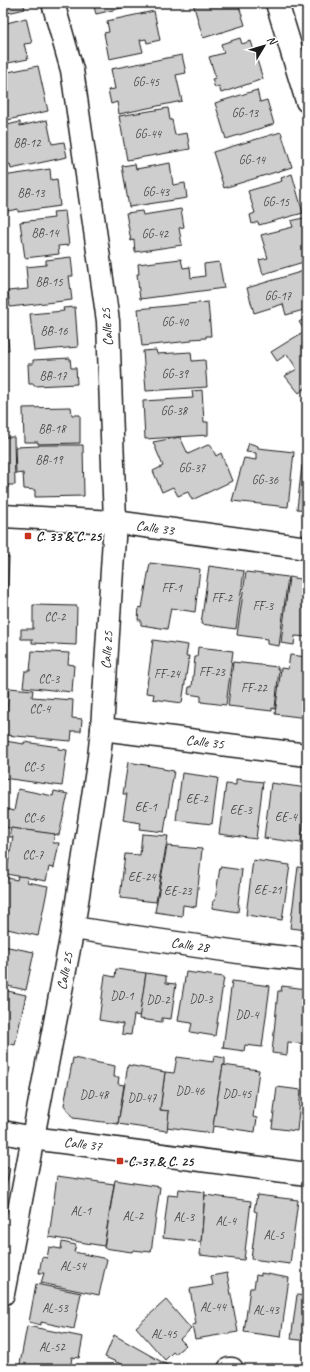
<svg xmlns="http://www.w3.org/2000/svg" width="310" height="1372" font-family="Caveat,sans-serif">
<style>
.building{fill:#cecece;stroke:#1c1c1c}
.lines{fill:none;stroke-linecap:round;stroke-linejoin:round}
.minor-casing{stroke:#1c1c1c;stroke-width:25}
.minor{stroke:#fff;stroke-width:22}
.poi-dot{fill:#c8321e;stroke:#fff;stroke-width:1.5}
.labels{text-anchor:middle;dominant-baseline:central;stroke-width:3.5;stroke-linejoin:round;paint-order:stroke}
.number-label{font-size:12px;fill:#484848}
.street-label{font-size:14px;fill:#1c1c1c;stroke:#fff}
.poi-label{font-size:14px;font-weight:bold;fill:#1c1c1c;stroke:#fff;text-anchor:start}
</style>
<rect width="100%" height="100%" fill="#fff"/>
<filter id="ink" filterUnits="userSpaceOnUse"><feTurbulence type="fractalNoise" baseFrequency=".025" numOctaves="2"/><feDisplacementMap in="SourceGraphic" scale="8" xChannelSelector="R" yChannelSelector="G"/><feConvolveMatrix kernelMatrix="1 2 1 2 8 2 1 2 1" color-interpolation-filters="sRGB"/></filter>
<g filter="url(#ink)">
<!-- building -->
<g class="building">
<polygon points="3,3 23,3 25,9 3,14"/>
<polygon points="93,3 143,3 96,14"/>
<polygon points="193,3 238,3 245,25 203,38"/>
<polygon points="154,11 160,40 147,43 146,39 140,40 143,52 109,59 104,33 109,32 107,21"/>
<polygon points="26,18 32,43 24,44 28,59 3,64 3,24"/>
<polygon points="240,38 242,44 251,41 263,79 221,93 219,86 215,88 212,79 216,78 209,57 224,53 221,44"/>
<polygon points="182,55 186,73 176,75 182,101 119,114 117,102 111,104 108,90 115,89 111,69"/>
<polygon points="38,66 48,111 3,121 3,73"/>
<polygon points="257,90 260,102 267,100 274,124 226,139 215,103"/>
<polygon points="168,108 170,120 172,120 175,135 187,133 190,149 127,160 119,116"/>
<polygon points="47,120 52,144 64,142 67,157 11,169 10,164 3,166 3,126 20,122 20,126"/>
<polygon points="281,132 292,167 224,188 213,152"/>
<polygon points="170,163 173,185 185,183 187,198 129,207 122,166 135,164 136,169"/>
<polygon points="50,169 51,180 57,179 60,206 18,212 18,209 3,212 3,176"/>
<polygon points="292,174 303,213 259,225 258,222 252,224 250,215 255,213 248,191 282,181 281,178"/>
<polygon points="181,209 184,227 179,228 182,245 135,252 134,240 131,241 126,213 142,211 143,215"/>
<polygon points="65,211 69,245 58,246 59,254 25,258 20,222 54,218 53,212"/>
<polygon points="307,217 307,261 263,274 259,260 268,258 261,235 293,227 291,221"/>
<polygon points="71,257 73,276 69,276 72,300 10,307 8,291 28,289 26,267 46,265 46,260"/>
<polygon points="181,259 183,268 190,267 191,278 205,276 204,264 219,262 224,288 140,299 137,274 139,274 138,264"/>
<polygon points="307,270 307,309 286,315 283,304 254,313 247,288"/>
<polygon points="3,300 4,300 9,350 3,350"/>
<polygon points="208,302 211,336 206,336 206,338 191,339 191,341 142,346 138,309"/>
<polygon points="75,307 78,347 34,351 30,314 64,311 63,308"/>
<polygon points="307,317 307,386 299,393 285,376 297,369 287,354 277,361 271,352 305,331 299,322"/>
<polygon points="156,350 157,354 191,352 192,361 205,360 207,387 146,391 143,351"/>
<polygon points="70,358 71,368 76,368 77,384 34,386 34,384 29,384 28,364 33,364 33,360"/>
<polygon points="202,390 204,422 208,422 208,435 145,439 143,401 193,398 192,391"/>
<polygon points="71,407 72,415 80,415 80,443 38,444 38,442 24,442 23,408"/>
<polygon points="3,437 14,437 15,485 8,485 8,488 3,488"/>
<polygon points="180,437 188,454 210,444 216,456 221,453 232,481 192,500 188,492 178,496 173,487 162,492 153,471 163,466 153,442"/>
<polygon points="249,443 258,446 258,448 294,452 288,507 232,501 244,458 256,460 256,453 246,452"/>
<polygon points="39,445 83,445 84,496 35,497 35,490 24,489 23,473 16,474 15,447 39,446"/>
<polygon points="302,465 307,466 307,510 297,509"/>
<polygon points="3,557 9,557 7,602 3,602"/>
<polygon points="150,563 200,569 195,612 171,608 167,629 141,625 141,620 138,620 139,607 142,608"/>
<polygon points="209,566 244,571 236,629 201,624"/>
<polygon points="246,572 288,577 279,646 267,644 267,639 237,635"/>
<polygon points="289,577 307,580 307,637 295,636 294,645 281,643"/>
<polygon points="33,605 77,606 76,645 32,643 32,639 21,639 21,629 33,629"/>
<polygon points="3,606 7,606 3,642"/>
<polygon points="153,640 188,645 186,656 189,656 182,703 153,699 154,694 146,693"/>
<polygon points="198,647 233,651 226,705 201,702 201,696 188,694 189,687 192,687 195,657 197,657"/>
<polygon points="32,651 69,653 68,664 74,665 72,692 23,687 25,671 30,671"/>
<polygon points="290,655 307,657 307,718 275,714 281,668 288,669"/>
<polygon points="233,662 278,667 277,669 279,669 275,709 272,708 272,711 228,706"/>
<polygon points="9,688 33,690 32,697 73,700 72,718 82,719 81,731 72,731 71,741 5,735"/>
<polygon points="5,741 24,744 24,742 59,747 58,749 67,750 62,786 3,778 3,757"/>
<polygon points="128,762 163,768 163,769 174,771 164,832 139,829 141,823 123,820 127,794 123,794"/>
<polygon points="182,773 218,778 212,824 176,820"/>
<polygon points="236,779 263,782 256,839 219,834 226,784 236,785"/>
<polygon points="271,783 307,788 301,843 264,838"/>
<polygon points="18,789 53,796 54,791 68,794 59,835 3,827 6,809 14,811"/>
<polygon points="307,803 307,832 304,831"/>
<polygon points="11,828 55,834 53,843 59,843 54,868 49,867 46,881 6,874 13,837 9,837"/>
<polygon points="142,834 168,836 156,902 120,898 125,854 140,855"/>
<polygon points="167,846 202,849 196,907 183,905 182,916 155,912"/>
<polygon points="253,860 290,865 282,920 246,915"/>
<polygon points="220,867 242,870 238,904 239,904 238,912 212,908 213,901 215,901"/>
<polygon points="298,867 307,868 307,930 290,928"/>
<polygon points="18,876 28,877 27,882 48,886 38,936 3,928 3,877 17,880"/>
<polygon points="3,946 34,952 26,990 3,985"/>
<polygon points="116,969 146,973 140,1016 134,1015 131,1035 122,1034 123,1024 99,1020 105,975 115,977"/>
<polygon points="186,972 224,977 215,1036 190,1032 192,1023 178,1021"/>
<polygon points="146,973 166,976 166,983 176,984 171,1019 162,1018 162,1022 139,1019"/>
<polygon points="232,981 270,986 262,1047 245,1045 244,1051 223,1048"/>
<polygon points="282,986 307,989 307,1044 288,1042 287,1055 272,1053 278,991 281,991"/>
<polygon points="3,990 26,995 15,1045 3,1042"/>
<polygon points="3,1054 7,1055 4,1066 10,1068 5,1092 3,1092"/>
<polygon points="214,1056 225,1058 225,1065 223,1065 212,1133 167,1127 169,1111 160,1110 165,1072 174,1073 177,1057 213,1062"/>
<polygon points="73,1058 115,1066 114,1077 119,1077 118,1084 124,1085 118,1124 73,1118 64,1105"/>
<polygon points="128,1065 165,1072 160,1110 169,1111 167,1131 118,1124"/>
<polygon points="223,1065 259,1070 253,1117 257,1118 255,1132 213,1126"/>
<polygon points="277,1087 301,1090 297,1131 272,1128"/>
<polygon points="307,1112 307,1141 304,1141"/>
<polygon points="3,1167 10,1168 3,1201"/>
<polygon points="57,1176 114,1184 104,1246 49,1237"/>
<polygon points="115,1180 160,1187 151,1252 133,1250 132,1252 104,1248"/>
<polygon points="179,1189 205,1192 201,1242 163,1238 168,1195 178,1196"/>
<polygon points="205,1195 251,1201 244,1260 200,1255"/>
<polygon points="257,1195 298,1200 290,1264 251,1259 257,1212 254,1211"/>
<polygon points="307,1218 307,1251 303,1250"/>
<polygon points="62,1242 76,1245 74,1252 107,1259 99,1295 41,1283 44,1273 39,1273 42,1257 47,1258 49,1247 61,1249"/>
<polygon points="227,1273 238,1332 195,1339 192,1325 196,1324 190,1289 213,1285 211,1276"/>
<polygon points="261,1273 289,1278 281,1337 244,1332 250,1288 254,1288 256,1275 261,1276"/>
<polygon points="36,1284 81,1293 74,1329 41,1322 41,1325 29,1322"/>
<polygon points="297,1295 307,1296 307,1341 291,1339"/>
<polygon points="166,1300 191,1329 180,1339 186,1345 175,1354 173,1352 165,1360 136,1327"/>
<polygon points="27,1326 83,1337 79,1358 72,1357 70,1369 19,1369"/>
<polygon points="114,1335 169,1366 168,1368 170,1369 121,1369 123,1365 105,1357"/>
</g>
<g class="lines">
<defs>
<g id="minor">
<polyline points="277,3 307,101"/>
<polyline points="3,516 115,522 307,548"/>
<polyline points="102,729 307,755"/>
<polyline points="73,928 252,954 307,960"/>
<polyline points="3,1132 32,1138 307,1174"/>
<polyline points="3,1294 73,928 99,757 102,729 115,522 108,321 72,70 53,3"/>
<polyline points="229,1369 232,1369"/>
</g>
</defs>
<!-- minor casing -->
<use href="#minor" class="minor-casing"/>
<!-- minor -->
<use href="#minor" class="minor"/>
</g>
</g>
<!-- markers -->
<g class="poi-dot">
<rect x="24" y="532" width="8" height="8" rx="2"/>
<rect x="116" y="1157" width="8" height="8" rx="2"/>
</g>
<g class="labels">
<!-- number labels -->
<g class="number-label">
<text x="146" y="82">GG-45</text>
<text x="245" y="113">GG-13</text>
<text x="148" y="134">GG-44</text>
<text x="27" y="143">BB-12</text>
<text x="252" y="160">GG-14</text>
<text x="156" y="192">GG-43</text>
<text x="31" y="193">BB-13</text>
<text x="276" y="202">GG-15</text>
<text x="45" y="233">BB-14</text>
<text x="155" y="234">GG-42</text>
<text x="49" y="282">BB-15</text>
<text x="278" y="296">GG-17</text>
<text x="175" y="322">GG-40</text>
<text x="54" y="331">BB-16</text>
<text x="175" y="374">GG-39</text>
<text x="53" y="376">BB-17</text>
<text x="174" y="411">GG-38</text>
<text x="52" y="429">BB-18</text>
<text x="49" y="460">BB-19</text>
<text x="192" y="468">GG-37</text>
<text x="265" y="480">GG-36</text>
<text x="172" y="588">FF-1</text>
<text x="222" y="598">FF-2</text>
<text x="263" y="606">FF-3</text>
<text x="55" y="617">CC-2</text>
<text x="212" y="672">FF-23</text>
<text x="167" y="674">FF-24</text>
<text x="49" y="679">CC-3</text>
<text x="254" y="688">FF-22</text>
<text x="40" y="709">CC-4</text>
<text x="34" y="767">CC-5</text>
<text x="197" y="799">EE-2</text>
<text x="146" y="807">EE-1</text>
<text x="241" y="810">EE-3</text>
<text x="286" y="817">EE-4</text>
<text x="34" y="818">CC-6</text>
<text x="33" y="855">CC-7</text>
<text x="142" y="877">EE-24</text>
<text x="268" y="890">EE-21</text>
<text x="178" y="891">EE-23</text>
<text x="122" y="996">DD-1</text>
<text x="201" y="999">DD-3</text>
<text x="158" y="1000">DD-2</text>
<text x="247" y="1015">DD-4</text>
<text x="190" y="1091">DD-46</text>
<text x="237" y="1094">DD-45</text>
<text x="94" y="1095">DD-48</text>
<text x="142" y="1098">DD-47</text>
<text x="81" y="1211">AL-1</text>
<text x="133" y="1216">AL-2</text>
<text x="184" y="1217">AL-3</text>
<text x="226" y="1221">AL-4</text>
<text x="274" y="1235">AL-5</text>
<text x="73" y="1266">AL-54</text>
<text x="213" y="1307">AL-44</text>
<text x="55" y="1308">AL-53</text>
<text x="266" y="1310">AL-43</text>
<text x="164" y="1334">AL-45</text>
<text x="52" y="1347">AL-52</text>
</g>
<!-- street labels -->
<g class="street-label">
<text transform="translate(107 327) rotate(-94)">Calle 25</text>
<text transform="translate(155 528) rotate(8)">Calle 33</text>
<text transform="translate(107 650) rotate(-86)">Calle 25</text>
<text transform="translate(205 742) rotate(7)">Calle 35</text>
<text transform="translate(190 945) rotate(8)">Calle 28</text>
<text transform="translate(65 971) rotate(-79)">Calle 25</text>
<text transform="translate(83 1144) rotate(7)">Calle 37</text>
</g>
<!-- poi labels -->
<g class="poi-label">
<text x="36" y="536">C. 33 &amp; C. 25</text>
<text x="128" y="1161">C. 37 &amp; C. 25</text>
</g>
</g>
<!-- margin -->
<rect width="310" height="1372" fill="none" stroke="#fff" stroke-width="16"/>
<rect x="8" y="8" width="294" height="1356" fill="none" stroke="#1c1c1c" stroke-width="1.5" filter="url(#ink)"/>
<!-- north arrow -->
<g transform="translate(264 46) rotate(52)" stroke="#ffffff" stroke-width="3" paint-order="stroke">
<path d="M0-3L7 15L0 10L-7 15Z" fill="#1c1c1c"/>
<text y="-6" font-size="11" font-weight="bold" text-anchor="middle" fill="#1c1c1c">N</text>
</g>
</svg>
